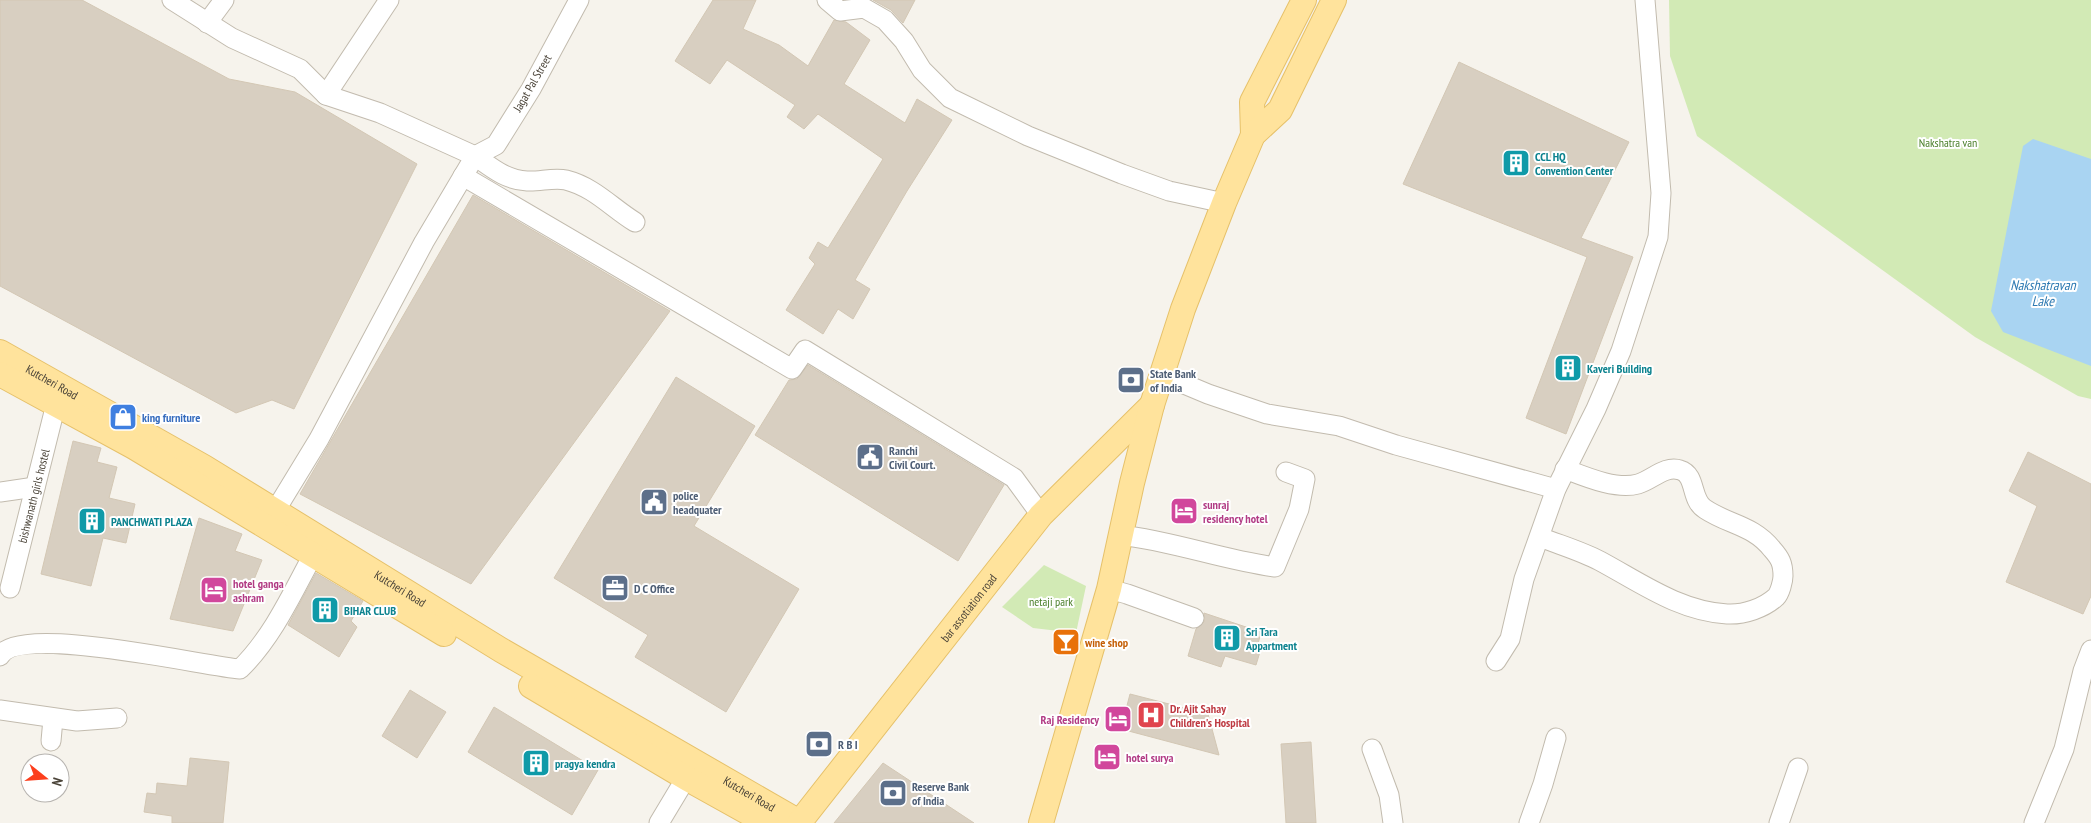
<svg xmlns="http://www.w3.org/2000/svg" width="2091" height="823" font-family="'PT Sans Narrow',sans-serif">
<style>
.green{fill:#d2eab5}
.water{fill:#a9d4f2}
.building{fill:#d8cfc1;stroke:#d3c7b4}
.lines{fill:none;stroke-linecap:round;stroke-linejoin:round}
.minor-casing{stroke:#c2bbae;stroke-width:21}
.major-casing{stroke:#e6c16a;stroke-width:26}
.minor{stroke:#fff;stroke-width:19}
.major{stroke:#ffe39c;stroke-width:24}
.labels{text-anchor:middle;dominant-baseline:central;stroke-width:4;stroke-linejoin:round;paint-order:stroke}
.street-label{font-size:12px;fill:#4b4439;stroke:#fff}
.park-label{font-size:12px;fill:#4a7f2a;stroke:#fff}
.culture-label{font-size:12px;font-weight:bold;fill:#0d838f;stroke:#fff;text-anchor:start}
.service-label{font-size:12px;font-weight:bold;fill:#4e5e75;stroke:#fff;text-anchor:start}
.shop-label{font-size:12px;font-weight:bold;fill:#366cbe;stroke:#fff;text-anchor:start}
.hotel-label{font-size:12px;font-weight:bold;fill:#b23c85;stroke:#fff;text-anchor:start}
.food-label{font-size:12px;font-weight:bold;fill:#c56008;stroke:#fff;text-anchor:start}
.health-label{font-size:12px;font-weight:bold;fill:#be3a42;stroke:#fff;text-anchor:start}
.water-label{font-size:14px;font-style:italic;fill:#2e7ab2;stroke:#fff}
</style>
<rect width="100%" height="100%" fill="#f6f3ec"/>
<!-- green -->
<g class="green">
<polygon points="1669,0 2091,0 2091,399 2078,396 1975,337 1697,136 1670,56"/>
<polygon points="1044,565 1086,586 1076,633 1033,628 1002,607"/>
</g>
<!-- water -->
<polygon class="water" points="2033,139 2091,159 2091,366 2003,332 1991,311 2023,146"/>
<!-- building -->
<g class="building">
<polygon points="0,0 82,0 229,79 295,92 417,164 294,409 272,400 236,413 0,286"/>
<polygon points="713,0 756,0 743,29 779,45 808,66 834,20 846,22 870,40 844,84 905,123 917,99 952,120 907,191 855,280 870,289 853,319 838,309 823,334 786,310 815,264 809,258 818,242 828,248 883,159 818,114 804,129 787,117 795,105 727,60 710,84 675,61"/>
<polygon points="873,0 915,0 903,23 891,10"/>
<polygon points="1459,62 1629,142 1581,238 1633,257 1566,434 1526,418 1587,257 1403,184"/>
<polygon points="473,195 670,311 471,584 300,494"/>
<polygon points="808,365 1004,485 958,561 755,435 789,380 797,379"/>
<polygon points="676,377 755,426 694,526 799,589 726,712 635,657 648,635 554,578"/>
<polygon points="73,441 101,448 97,462 117,467 109,498 135,504 126,543 103,538 91,586 41,574"/>
<polygon points="2028,452 2091,484 2091,596 2083,614 2006,582 2037,506 2009,491"/>
<polygon points="199,518 242,534 235,551 262,560 233,631 170,619"/>
<polygon points="316,573 363,601 351,621 357,627 339,657 288,625"/>
<polygon points="1204,613 1261,632 1258,644 1262,645 1256,665 1225,656 1221,667 1188,656 1196,629 1204,622"/>
<polygon points="410,690 446,712 417,758 382,736"/>
<polygon points="1130,694 1208,714 1219,755 1121,729"/>
<polygon points="494,707 598,770 572,815 468,752"/>
<polygon points="1311,742 1316,823 1286,823 1281,744"/>
<polygon points="190,758 229,762 223,823 172,823 172,816 144,812 147,793 156,794 157,783 187,786"/>
<polygon points="883,763 974,823 834,823"/>
</g>
<g class="lines">
<defs>
<g id="minor">
<polyline points="172,0 232,38 300,69 326,95 380,113 475,156 424,242 319,439 269,521"/>
<path d="M 579,0 L 531,89 L 496,145 L 475,156 C 492,168 506,180 527,181 C 539,182 554,177 566,180 C 594,187 612,208 635,222"/>
<polyline points="827,0 840,11 864,8 885,20 904,41 922,70 950,98 1028,136 1122,174 1169,191 1224,203"/>
<polyline points="207,23 224,0"/>
<polyline points="326,95 389,0"/>
<polyline points="463,176 792,369 805,350 1014,478 1041,515"/>
<polyline points="1161,372 1177,381 1208,394 1267,414 1339,426 1396,445 1556,489"/>
<polyline points="0,492 35,487"/>
<path d="M 1120,535 C 1173,541 1223,560 1275,567 L 1299,509 L 1305,479 L 1286,472"/>
<path d="M 1540,537 C 1560,545 1581,551 1600,561 C 1641,583 1679,611 1727,614 C 1744,615 1764,608 1776,597 C 1780,593 1783,581 1783,576 C 1783,563 1780,558 1772,549 C 1753,525 1729,525 1705,509 C 1690,500 1697,475 1680,470 C 1665,465 1652,480 1638,484 C 1616,490 1586,477 1565,469"/>
<path id="s1" d="M 10,588 L 56,404"/>
<polyline points="1109,589 1127,594 1194,618"/>
<path d="M 0,656 C 18,623 203,666 240,669 C 272,638 292,594 313,555"/>
<polyline points="1496,661 1510,639 1524,579 1556,489 1596,409 1621,351 1658,237 1661,193 1645,0"/>
<polyline points="0,710 77,721 117,718"/>
<polyline points="51,741 53,719"/>
<polyline points="1372,749 1389,795 1393,823"/>
<polyline points="659,823 686,778"/>
<polyline points="1529,823 1543,784 1556,738"/>
<polyline points="1779,823 1798,768"/>
<polyline points="2034,823 2064,749 2083,671 2091,650"/>
</g>
<g id="major">
<polyline points="1253,135 1252,102 1304,0"/>
<path id="s2" d="M 0,352 L 204,467 L 501,650 L 801,823"/>
<polyline points="0,374 134,447 444,634"/>
<polyline points="531,686 686,778 767,823"/>
<path id="s3" d="M 799,823 L 1041,515 L 1152,405"/>
<polyline points="1041,823 1109,589 1132,483 1152,405 1183,309 1224,203 1253,135 1280,110 1334,0"/>
</g>
</defs>
<!-- minor casing -->
<use href="#minor" class="minor-casing"/>
<!-- major casing -->
<use href="#major" class="major-casing"/>
<!-- minor -->
<use href="#minor" class="minor"/>
<!-- major -->
<use href="#major" class="major"/>
</g>
<!-- icons -->
<defs>
<symbol id="building-square" viewBox="-11 -11 22 22"><rect x="-9" y="-9" width="18" height="18" rx="4" fill="#0f9aa8" stroke="#fff"/><path d="M-4-6H4V6H1V3H-1V6H-4ZM-2.5-4.3h1.7v1.8h-1.7ZM.8-4.3h1.7v1.8H.8ZM-2.5-1h1.7V.8h-1.7ZM.8-1h1.7V.8H.8Z" fill="#fff"/></symbol>
<symbol id="bank-square" viewBox="-11 -11 22 22"><rect x="-9" y="-9" width="18" height="18" rx="4" fill="#5c6f8a" stroke="#fff"/><path d="M-6-4H6V4H-6ZM0-2.3a2.3 2.3 0 1 0 0 4.6a2.3 2.3 0 1 0 0-4.6Z" fill="#fff"/></symbol>
<symbol id="shop-square" viewBox="-11 -11 22 22"><rect x="-9" y="-9" width="18" height="18" rx="4" fill="#3f7fe0" stroke="#fff"/><path d="M-5-2.5h2.3a2.7 3.5 0 0 1 5.4 0H5L5.5 6h-11ZM-1.5-2.5h3a1.5 2.3 0 0 0-3 0Z" fill="#fff"/></symbol>
<symbol id="civic-square" viewBox="-11 -11 22 22"><rect x="-9" y="-9" width="18" height="18" rx="4" fill="#5c6f8a" stroke="#fff"/><path d="M-.6-6.5H3V-4.5H.6V-3L4-1V1h2V6H-6V1h2V-1L-.6-3ZM-1.2 2.5V6h2.4V2.5Z" fill="#fff"/></symbol>
<symbol id="hotel-square" viewBox="-11 -11 22 22"><rect x="-9" y="-9" width="18" height="18" rx="4" fill="#d1479c" stroke="#fff"/><path d="M-6-4.5h1.5V1H6V5H4.5V3h-9V5H-6ZM-4 0a1.8 1.8 0 1 1 3.6 0ZM.5 0V-2.5h3Q6-2.5 6 0Z" fill="#fff"/></symbol>
<symbol id="office-square" viewBox="-11 -11 22 22"><rect x="-9" y="-9" width="18" height="18" rx="4" fill="#5c6f8a" stroke="#fff"/><path d="M-6-3h4V-5.5h4V-3h4V5H-6ZM-1-4.5V-3h2v-1.5ZM-6 0V1H6V0Z" fill="#fff"/></symbol>
<symbol id="bar-square" viewBox="-11 -11 22 22"><rect x="-9" y="-9" width="18" height="18" rx="4" fill="#e8710a" stroke="#fff"/><path d="M-6-5H6L.8 .8V4.5H3.5V6h-7V4.5H-.8V.8Z" fill="#fff"/></symbol>
<symbol id="hospital-square" viewBox="-11 -11 22 22"><rect x="-9" y="-9" width="18" height="18" rx="4" fill="#e0444e" stroke="#fff"/><path d="M-5-5h3v3.5h4V-5h3V5h-3V1.5h-4V5h-3Z" fill="#fff"/></symbol>
</defs>
<g fill-rule="evenodd">
<use href="#building-square" x="1500" y="147" width="32" height="32"/>
<use href="#building-square" x="1552" y="352" width="32" height="32"/>
<use href="#bank-square" x="1115" y="364" width="32" height="32"/>
<use href="#shop-square" x="107" y="401" width="32" height="32"/>
<use href="#civic-square" x="854" y="441" width="32" height="32"/>
<use href="#civic-square" x="638" y="486" width="32" height="32"/>
<use href="#hotel-square" x="1168" y="495" width="32" height="32"/>
<use href="#building-square" x="76" y="505" width="32" height="32"/>
<use href="#office-square" x="599" y="572" width="32" height="32"/>
<use href="#hotel-square" x="198" y="574" width="32" height="32"/>
<use href="#building-square" x="309" y="594" width="32" height="32"/>
<use href="#building-square" x="1211" y="622" width="32" height="32"/>
<use href="#bar-square" x="1050" y="626" width="32" height="32"/>
<use href="#hospital-square" x="1135" y="699" width="32" height="32"/>
<use href="#hotel-square" x="1102" y="703" width="32" height="32"/>
<use href="#bank-square" x="803" y="728" width="32" height="32"/>
<use href="#hotel-square" x="1091" y="741" width="32" height="32"/>
<use href="#building-square" x="520" y="747" width="32" height="32"/>
<use href="#bank-square" x="877" y="777" width="32" height="32"/>
</g>
<g class="labels">
<!-- street labels -->
<g class="street-label">
<text transform="translate(532 83) rotate(-60)">Jagat Pal Street</text>
<text stroke="none"><textPath href="#s2" startOffset="60">Kutcheri Road</textPath></text>
<text stroke="none"><textPath href="#s1" startOffset="95">bishwanath girls hostel</textPath></text>
<text stroke="none"><textPath href="#s2" startOffset="465">Kutcheri Road</textPath></text>
<text stroke="none"><textPath href="#s3" startOffset="274">bar assotiation road</textPath></text>
<text stroke="none"><textPath href="#s2" startOffset="870">Kutcheri Road</textPath></text>
</g>
<!-- park labels -->
<g class="park-label">
<text x="1948" y="142">Nakshatra van</text>
<text x="1051" y="601">netaji park</text>
</g>
<!-- culture labels -->
<g class="culture-label">
<text x="1535" y="156">CCL HQ<tspan x="1535" dy="14">Convention Center</tspan></text>
<text x="1587" y="368">Kaveri Building</text>
<text x="111" y="521">PANCHWATI PLAZA</text>
<text x="344" y="610">BIHAR CLUB</text>
<text x="1246" y="631">Sri Tara<tspan x="1246" dy="14">Appartment</tspan></text>
<text x="555" y="763">pragya kendra</text>
</g>
<!-- service labels -->
<g class="service-label">
<text x="1150" y="373">State Bank<tspan x="1150" dy="14">of India</tspan></text>
<text x="889" y="450">Ranchi<tspan x="889" dy="14">Civil Court.</tspan></text>
<text x="673" y="495">police<tspan x="673" dy="14">headquater</tspan></text>
<text x="634" y="588">D C Office</text>
<text x="838" y="744">R B I</text>
<text x="912" y="786">Reserve Bank<tspan x="912" dy="14">of India</tspan></text>
</g>
<!-- shop labels -->
<g class="shop-label">
<text x="142" y="417">king furniture</text>
</g>
<!-- hotel labels -->
<g class="hotel-label">
<text x="1203" y="504">sunraj<tspan x="1203" dy="14">residency hotel</tspan></text>
<text x="233" y="583">hotel ganga<tspan x="233" dy="14">ashram</tspan></text>
<text x="1099" y="719" text-anchor="end">Raj Residency</text>
<text x="1126" y="757">hotel surya</text>
</g>
<!-- food labels -->
<g class="food-label">
<text x="1085" y="642">wine shop</text>
</g>
<!-- health labels -->
<g class="health-label">
<text x="1170" y="708">Dr. Ajit Sahay<tspan x="1170" dy="14">Children's Hospital</tspan></text>
</g>
<!-- water labels -->
<g class="water-label">
<text x="2043" y="285">Nakshatravan<tspan x="2043" dy="16">Lake</tspan></text>
</g>
</g>
<!-- north arrow -->
<g transform="translate(45 778) rotate(107)"><circle r="24" fill="#ffffff" stroke="#b7b4b0"/>
<path d="M0-4L9 19L0 12L-9 19Z" fill="#fc3f1d"/>
<text y="-8" font-size="14" font-weight="bold" text-anchor="middle" fill="#4b4439">N</text>
</g>
</svg>
